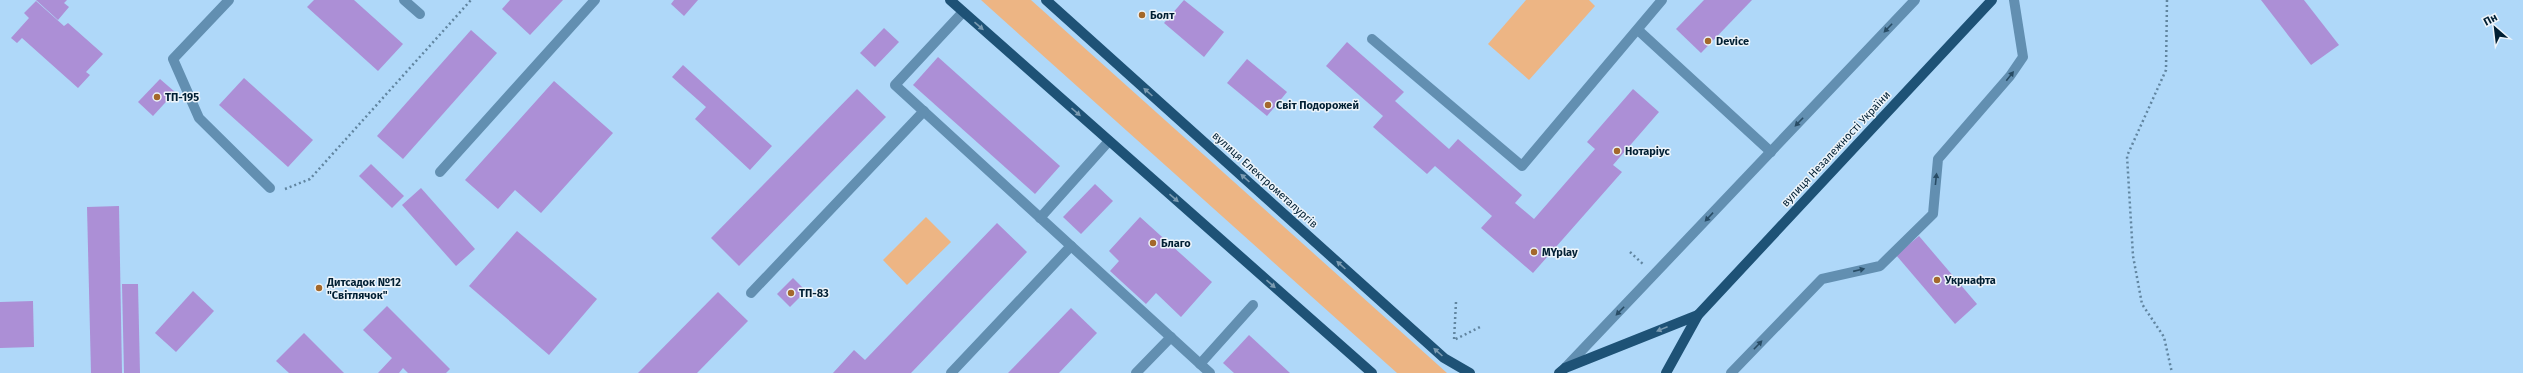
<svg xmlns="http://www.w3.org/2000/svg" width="2523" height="373" font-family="'Fira Sans',sans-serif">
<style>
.green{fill:#edb584}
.building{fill:#ac8fd6}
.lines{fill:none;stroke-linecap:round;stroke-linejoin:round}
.path{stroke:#6185a0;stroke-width:2.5;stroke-dasharray:2 3;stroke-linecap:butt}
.minor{stroke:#628fb1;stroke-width:10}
.major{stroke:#1e5276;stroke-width:10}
.oneway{fill:#7b9bb1}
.oneway2{fill:#284c65}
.poi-dot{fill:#a4682b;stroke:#edf4fa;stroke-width:1.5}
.labels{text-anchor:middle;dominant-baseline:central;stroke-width:3;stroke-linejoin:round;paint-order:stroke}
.poi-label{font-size:11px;font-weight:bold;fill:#011f33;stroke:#edf4fa;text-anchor:start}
.street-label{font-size:11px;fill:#011f33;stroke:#edf4fa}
</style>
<rect width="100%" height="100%" fill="#afd8f9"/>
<!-- green -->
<g class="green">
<polygon points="981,0 1031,0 1447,373 1397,373"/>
<polygon points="1526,0 1589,0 1595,6 1529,80 1488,44"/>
<polygon points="926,217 951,242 907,285 883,260"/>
</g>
<!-- building -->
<g class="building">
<polygon points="36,0 67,0 64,3 69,7 58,20"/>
<polygon points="314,0 354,0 403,44 378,71 307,7"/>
<polygon points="510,0 563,0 530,35 502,9"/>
<polygon points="674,0 698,0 684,16 671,4"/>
<polygon points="1184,0 1224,32 1204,57 1164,23"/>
<polygon points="1704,0 1752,0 1701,53 1676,29"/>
<polygon points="2261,0 2304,0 2339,45 2311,65"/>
<polygon points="36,1 64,26 68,23 103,54 86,72 90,75 78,88 22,38 17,43 11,38 29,18 24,13"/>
<polygon points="884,28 899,42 875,67 860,53"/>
<polygon points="471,30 497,53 403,159 377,136"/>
<polygon points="1347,42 1404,92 1395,101 1449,149 1458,139 1522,195 1515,203 1534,219 1595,149 1587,142 1633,89 1659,112 1613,165 1622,172 1533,273 1481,228 1492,216 1435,166 1427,174 1373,127 1383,116 1326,66"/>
<polygon points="938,57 1060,166 1035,194 913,85"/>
<polygon points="1247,59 1287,92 1267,116 1227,83"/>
<polygon points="683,65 772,146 750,170 695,119 706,107 672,77"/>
<polygon points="244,78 313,140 288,167 219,105"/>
<polygon points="160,79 175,92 153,116 138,102"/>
<polygon points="554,81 613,133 541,213 515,190 498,209 465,180"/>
<polygon points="857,89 886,117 739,266 711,238"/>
<polygon points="371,164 404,196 392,208 359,176"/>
<polygon points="1095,184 1113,201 1081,234 1063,217"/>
<polygon points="421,188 475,249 456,266 402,205"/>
<polygon points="119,206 122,373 91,373 87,207"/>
<polygon points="1140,217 1212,282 1181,317 1156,293 1146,304 1110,271 1119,261 1109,251"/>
<polygon points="997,223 1027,252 911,373 833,373 854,350 865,360"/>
<polygon points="517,231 597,299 549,355 469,286"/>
<polygon points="1919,236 1977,304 1955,324 1896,255"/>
<polygon points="793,278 806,291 790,307 777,294"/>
<polygon points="122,284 138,284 140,373 124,373"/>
<polygon points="193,291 214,311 176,352 155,333"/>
<polygon points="718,292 748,321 697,373 638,373"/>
<polygon points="33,301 34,347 0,348 0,302"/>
<polygon points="387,306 450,369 446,373 408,373 403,368 399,373 378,373 392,358 363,330"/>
<polygon points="1071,308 1097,333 1059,373 1008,373"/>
<polygon points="304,333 344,373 289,373 276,361"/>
<polygon points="1249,335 1290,373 1234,373 1223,363"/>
</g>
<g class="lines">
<!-- path -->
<g class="path">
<polyline points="2167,0 2166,70 2127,156 2133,256 2142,304 2164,337 2172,373"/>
<polyline points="285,189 310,179 471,0"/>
<polyline points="1630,252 1644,265"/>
<polyline points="1456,302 1454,340 1482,326"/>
</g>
<!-- minor -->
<g class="minor">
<polyline points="229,0 173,59 199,118 270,188"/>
<polyline points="404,0 420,14"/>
<polyline points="963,12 895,85 1210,373"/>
<polyline points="1638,30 1771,152"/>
<polyline points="1372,39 1522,166 1662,0"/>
<polyline points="440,172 595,0"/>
<polyline points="1040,218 1109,141"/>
<polyline points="751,293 924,111"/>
<polyline points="1200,364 1253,305"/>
<polyline points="1565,368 1915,0"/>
<polyline points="951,373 1071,246"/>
<polyline points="1136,373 1171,337"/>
<polyline points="1731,373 1822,279 1880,266 1933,214 1938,159 2010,76 2023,57 2014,0"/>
</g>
<!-- major -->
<g class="major">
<polyline points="950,0 1372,373"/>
<polyline points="1046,0 1444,358 1470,373"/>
<polyline points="1559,373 1565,368 1698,315"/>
<polyline points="1666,373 1698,315 1992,0"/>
</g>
</g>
<!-- one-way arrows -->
<defs><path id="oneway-solid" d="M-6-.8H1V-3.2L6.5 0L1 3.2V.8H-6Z"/></defs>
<g class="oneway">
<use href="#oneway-solid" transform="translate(979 26) rotate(41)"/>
<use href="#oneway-solid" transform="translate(1148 92) rotate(-138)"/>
<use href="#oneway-solid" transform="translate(1076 112) rotate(41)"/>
<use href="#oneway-solid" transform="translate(1245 178) rotate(-138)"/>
<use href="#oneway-solid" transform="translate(1174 198) rotate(41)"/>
<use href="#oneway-solid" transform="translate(1341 265) rotate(-138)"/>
<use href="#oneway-solid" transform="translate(1271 284) rotate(41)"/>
<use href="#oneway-solid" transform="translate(1662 329) rotate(158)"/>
<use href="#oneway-solid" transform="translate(1438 352) rotate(-138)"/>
</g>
<g class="oneway2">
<use href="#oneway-solid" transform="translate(1888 28) rotate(134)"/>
<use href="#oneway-solid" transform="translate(2010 76) rotate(-52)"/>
<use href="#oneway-solid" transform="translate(1799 122) rotate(134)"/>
<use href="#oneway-solid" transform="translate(1936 179) rotate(-84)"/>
<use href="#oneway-solid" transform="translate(1709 217) rotate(133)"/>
<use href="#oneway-solid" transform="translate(1859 270) rotate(-13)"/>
<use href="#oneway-solid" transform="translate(1620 311) rotate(134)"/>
<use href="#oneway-solid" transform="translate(1758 345) rotate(-46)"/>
</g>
<!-- markers -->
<g class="poi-dot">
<circle cx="1142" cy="15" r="4"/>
<circle cx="1708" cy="41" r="4"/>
<circle cx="157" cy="97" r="4"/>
<circle cx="1268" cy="105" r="4"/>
<circle cx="1617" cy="151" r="4"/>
<circle cx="1153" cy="243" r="4"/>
<circle cx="1534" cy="252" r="4"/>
<circle cx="1937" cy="280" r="4"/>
<circle cx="319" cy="288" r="4"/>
<circle cx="791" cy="293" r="4"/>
</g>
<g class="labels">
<!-- poi labels -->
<g class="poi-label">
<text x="1150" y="15">Болт</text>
<text x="1716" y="41">Device</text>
<text x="165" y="97">ТП-195</text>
<text x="1276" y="105">Світ Подорожей</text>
<text x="1625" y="151">Нотаріус</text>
<text x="1161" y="243">Благо</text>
<text x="1542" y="252">MYplay</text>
<text x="1945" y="280">Укрнафта</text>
<text x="327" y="282">Дитсадок №12<tspan x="327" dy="13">"Світлячок"</tspan></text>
<text x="799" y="293">ТП-83</text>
</g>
<!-- street labels -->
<g class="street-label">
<text transform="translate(1836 149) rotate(-47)">вулиця Незалежності України</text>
<text transform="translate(1265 180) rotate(42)">вулиця Електрометалургів</text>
</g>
</g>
<!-- north arrow -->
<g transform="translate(2495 28) rotate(332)" stroke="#edf4fa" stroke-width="3" paint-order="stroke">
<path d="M0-3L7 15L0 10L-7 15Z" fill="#011f33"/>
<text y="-6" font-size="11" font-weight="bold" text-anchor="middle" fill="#011f33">Пн</text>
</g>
</svg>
